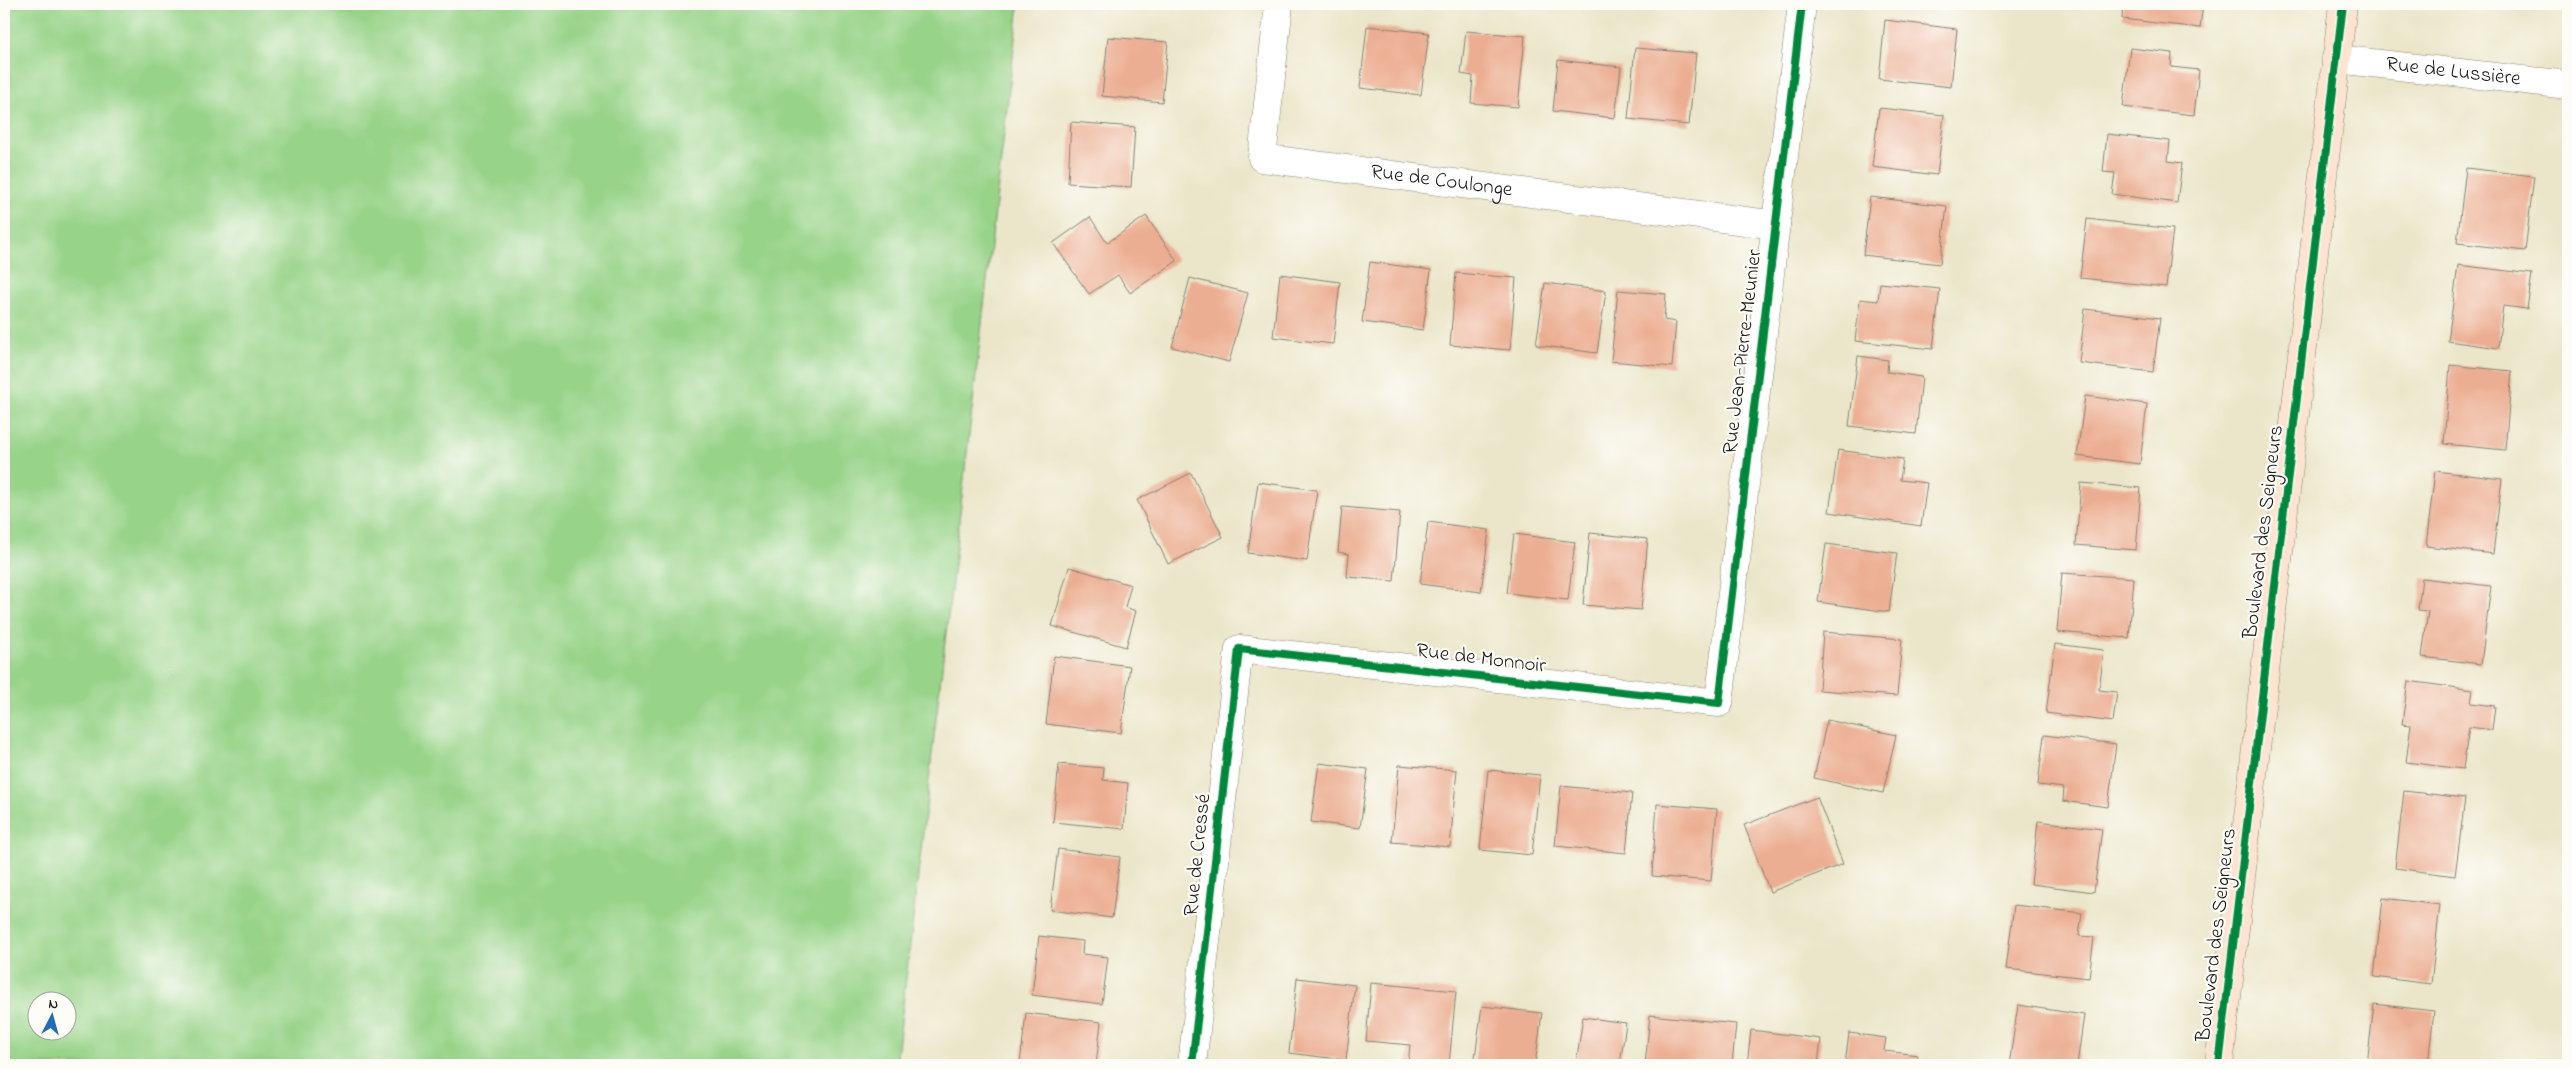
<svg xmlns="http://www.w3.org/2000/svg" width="2572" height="1069" font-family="'Indie Flower',sans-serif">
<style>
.green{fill:#97d388;stroke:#5a7852;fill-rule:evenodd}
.building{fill:#ecae92}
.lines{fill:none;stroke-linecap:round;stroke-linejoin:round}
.street-casing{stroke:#848172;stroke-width:29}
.secondary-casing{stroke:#848172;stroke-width:29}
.street{stroke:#fff;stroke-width:28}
.secondary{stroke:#fde4d1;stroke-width:28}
.cycleway-casing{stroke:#fdfcf7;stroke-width:11}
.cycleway{stroke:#00873e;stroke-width:8}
.labels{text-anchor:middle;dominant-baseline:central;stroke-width:4.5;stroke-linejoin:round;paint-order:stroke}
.street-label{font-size:21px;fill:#1c1c1c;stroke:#fdfcf7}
</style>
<rect width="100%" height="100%" fill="#fdfcf7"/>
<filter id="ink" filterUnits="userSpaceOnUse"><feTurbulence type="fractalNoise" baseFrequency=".02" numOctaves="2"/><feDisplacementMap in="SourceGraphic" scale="10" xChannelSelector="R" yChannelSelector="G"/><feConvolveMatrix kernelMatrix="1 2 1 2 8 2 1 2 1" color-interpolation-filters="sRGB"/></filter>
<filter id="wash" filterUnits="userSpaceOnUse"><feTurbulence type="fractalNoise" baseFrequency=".0096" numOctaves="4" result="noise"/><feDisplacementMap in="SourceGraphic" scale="20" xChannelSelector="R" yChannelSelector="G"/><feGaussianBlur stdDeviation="1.12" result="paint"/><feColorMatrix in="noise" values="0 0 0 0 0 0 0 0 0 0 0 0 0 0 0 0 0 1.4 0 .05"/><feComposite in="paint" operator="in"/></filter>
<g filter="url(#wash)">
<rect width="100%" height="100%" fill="#ebe6c9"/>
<!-- green -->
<path class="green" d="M 4,4 L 1019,4 L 896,1065 L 4,1065 ZM 38,1002 L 68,1002 L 68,1032 L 38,1032 Z"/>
<g id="blocks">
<!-- building -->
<g class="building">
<polygon points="2123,4 2203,4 2200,28 2122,19"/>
<polygon points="1885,20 1957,29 1951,87 1879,79"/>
<polygon points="1367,26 1429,33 1421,95 1360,88"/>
<polygon points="1466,31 1525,36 1518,107 1471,103 1473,76 1461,74"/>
<polygon points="1108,37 1168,42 1162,102 1102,96"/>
<polygon points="1635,48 1696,53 1689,125 1628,119"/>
<polygon points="2130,48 2172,53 2171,67 2199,70 2194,115 2123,107"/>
<polygon points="1558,60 1621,67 1615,118 1553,111"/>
<polygon points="1879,108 1944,115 1937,175 1872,167"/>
<polygon points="1071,122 1135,127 1131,187 1068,183"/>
<polygon points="2107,134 2170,141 2168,161 2182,163 2177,203 2112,194 2115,173 2103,172"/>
<polygon points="2466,168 2534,176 2525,251 2457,243"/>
<polygon points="1870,197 1947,206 1940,264 1863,255"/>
<polygon points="1146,216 1177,261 1130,293 1118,275 1089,294 1053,243 1090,217 1107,243"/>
<polygon points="2087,219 2173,229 2166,287 2080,278"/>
<polygon points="1370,262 1431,270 1423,330 1362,322"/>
<polygon points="2458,265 2532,274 2527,309 2503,306 2498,348 2448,341"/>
<polygon points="1456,273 1516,278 1510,350 1450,345"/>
<polygon points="1280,274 1340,282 1333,344 1273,337"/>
<polygon points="1190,278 1248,293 1229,362 1172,347"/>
<polygon points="1545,283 1606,291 1597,353 1536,345"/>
<polygon points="1880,283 1940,289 1933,349 1855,341 1860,299 1878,301"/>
<polygon points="1618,290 1666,294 1664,320 1676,322 1672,367 1611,361"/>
<polygon points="2085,309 2160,318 2153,372 2079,363"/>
<polygon points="1858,356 1888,360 1887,372 1922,377 1916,434 1849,426"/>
<polygon points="2450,365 2512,371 2505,450 2444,444"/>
<polygon points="2085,396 2147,404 2140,464 2077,456"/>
<polygon points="1838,450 1903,459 1900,480 1927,483 1921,526 1829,512"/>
<polygon points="2435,471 2502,479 2493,554 2426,546"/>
<polygon points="1191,473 1223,537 1168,564 1137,500"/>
<polygon points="1258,482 1317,490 1307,561 1248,553"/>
<polygon points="2081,483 2141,488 2136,550 2076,545"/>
<polygon points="1342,507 1400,512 1394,581 1347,577 1349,554 1338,552"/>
<polygon points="1428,522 1489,530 1481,592 1420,584"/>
<polygon points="1590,533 1648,539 1641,610 1583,605"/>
<polygon points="1514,534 1575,542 1568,600 1507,593"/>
<polygon points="1826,544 1897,553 1889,612 1818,602"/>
<polygon points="1069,567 1131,585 1125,607 1136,611 1126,647 1052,626"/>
<polygon points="2062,573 2134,578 2129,638 2057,632"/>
<polygon points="2422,578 2491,586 2481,664 2422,657 2428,611 2418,610"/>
<polygon points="1823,632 1902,639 1897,696 1819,690"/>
<polygon points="2055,644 2104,650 2099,690 2117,692 2113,722 2046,713"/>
<polygon points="1054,656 1130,666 1121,733 1046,724"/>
<polygon points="2408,681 2473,690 2471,703 2495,706 2492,730 2469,727 2463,769 2406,762 2411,725 2402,724"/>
<polygon points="1827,720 1896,735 1883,793 1814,778"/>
<polygon points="2044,735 2116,744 2108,807 2063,801 2064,788 2038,785"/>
<polygon points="1319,763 1368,769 1360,828 1311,822"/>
<polygon points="1059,764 1104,768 1103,780 1128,783 1124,829 1053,822"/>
<polygon points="1399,765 1457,770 1450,847 1392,842"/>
<polygon points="1488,770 1540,775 1532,855 1480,850"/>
<polygon points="1561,786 1632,793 1626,853 1555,846"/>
<polygon points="2404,791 2465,798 2455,876 2395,868"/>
<polygon points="1817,797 1843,864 1770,892 1744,825"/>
<polygon points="1657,804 1717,809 1711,881 1652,876"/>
<polygon points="2038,821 2102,829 2094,892 2031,884"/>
<polygon points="1058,849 1120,857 1112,918 1050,910"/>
<polygon points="2383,898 2440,905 2431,984 2374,977"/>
<polygon points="2014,905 2082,913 2079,936 2094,937 2089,978 2006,969"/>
<polygon points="1039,936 1083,941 1082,954 1108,957 1102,1004 1032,995"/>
<polygon points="1297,978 1355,985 1346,1060 1289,1053"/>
<polygon points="1371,983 1456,991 1449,1065 1408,1065 1410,1045 1366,1041"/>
<polygon points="2374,1004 2434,1011 2428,1065 2367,1065"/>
<polygon points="2018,1005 2084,1015 2077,1065 2009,1065"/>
<polygon points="1482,1006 1542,1013 1535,1065 1474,1065"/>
<polygon points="1026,1013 1101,1022 1096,1065 1020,1064"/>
<polygon points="1650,1015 1736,1024 1732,1065 1645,1065"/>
<polygon points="1583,1017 1626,1023 1620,1065 1576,1065"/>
<polygon points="1751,1030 1821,1039 1818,1065 1747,1065"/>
<polygon points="1849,1033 1886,1038 1884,1051 1918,1055 1916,1065 1845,1065"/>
</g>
</g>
</g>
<g filter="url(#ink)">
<use href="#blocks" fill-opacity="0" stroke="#848172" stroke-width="1"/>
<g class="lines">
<defs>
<g id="street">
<path id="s1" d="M 1279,4 L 1262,158 L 1776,225"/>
<path id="s2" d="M 2336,59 L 2568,85"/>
<polyline points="1192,1065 1239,649 1719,703 1802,4"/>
</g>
<polyline id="secondary" points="2219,1065 2343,4"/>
</defs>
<!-- street casing -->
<use href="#street" class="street-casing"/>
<!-- secondary casing -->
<use href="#secondary" class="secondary-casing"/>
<!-- street -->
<use href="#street" class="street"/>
<!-- secondary -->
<use href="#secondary" class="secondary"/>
<defs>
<g id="cycleway">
<polyline points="1192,1065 1239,649 1719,703 1802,4"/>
<polyline points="2219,1065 2343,4"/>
</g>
</defs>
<!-- cycleway casing -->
<use href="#cycleway" class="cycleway-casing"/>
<!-- cycleway -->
<use href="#cycleway" class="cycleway"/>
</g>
</g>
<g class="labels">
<!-- street labels -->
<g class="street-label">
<text stroke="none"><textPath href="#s2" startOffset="118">Rue de Lussière</textPath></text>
<text stroke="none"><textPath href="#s1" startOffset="336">Rue de Coulonge</textPath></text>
<text transform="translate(1743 352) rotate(-83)">Rue Jean-Pierre-Meunier</text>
<text transform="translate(2264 532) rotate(-83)">Boulevard des Seigneurs</text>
<text transform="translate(1481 659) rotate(7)">Rue de Monnoir</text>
<text transform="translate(1198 855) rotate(-84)">Rue de Cressé</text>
<text transform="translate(2217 935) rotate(-83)">Boulevard des Seigneurs</text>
</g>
</g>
<!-- margin -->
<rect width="2572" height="1069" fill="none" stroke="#fdfcf7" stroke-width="20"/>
<!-- north arrow -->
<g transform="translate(52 1016) rotate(6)"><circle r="24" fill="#fdfcf7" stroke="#a3a29f"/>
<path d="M0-4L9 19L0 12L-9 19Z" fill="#1f6fb2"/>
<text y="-8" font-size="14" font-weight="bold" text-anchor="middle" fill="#1c1c1c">N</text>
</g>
</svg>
